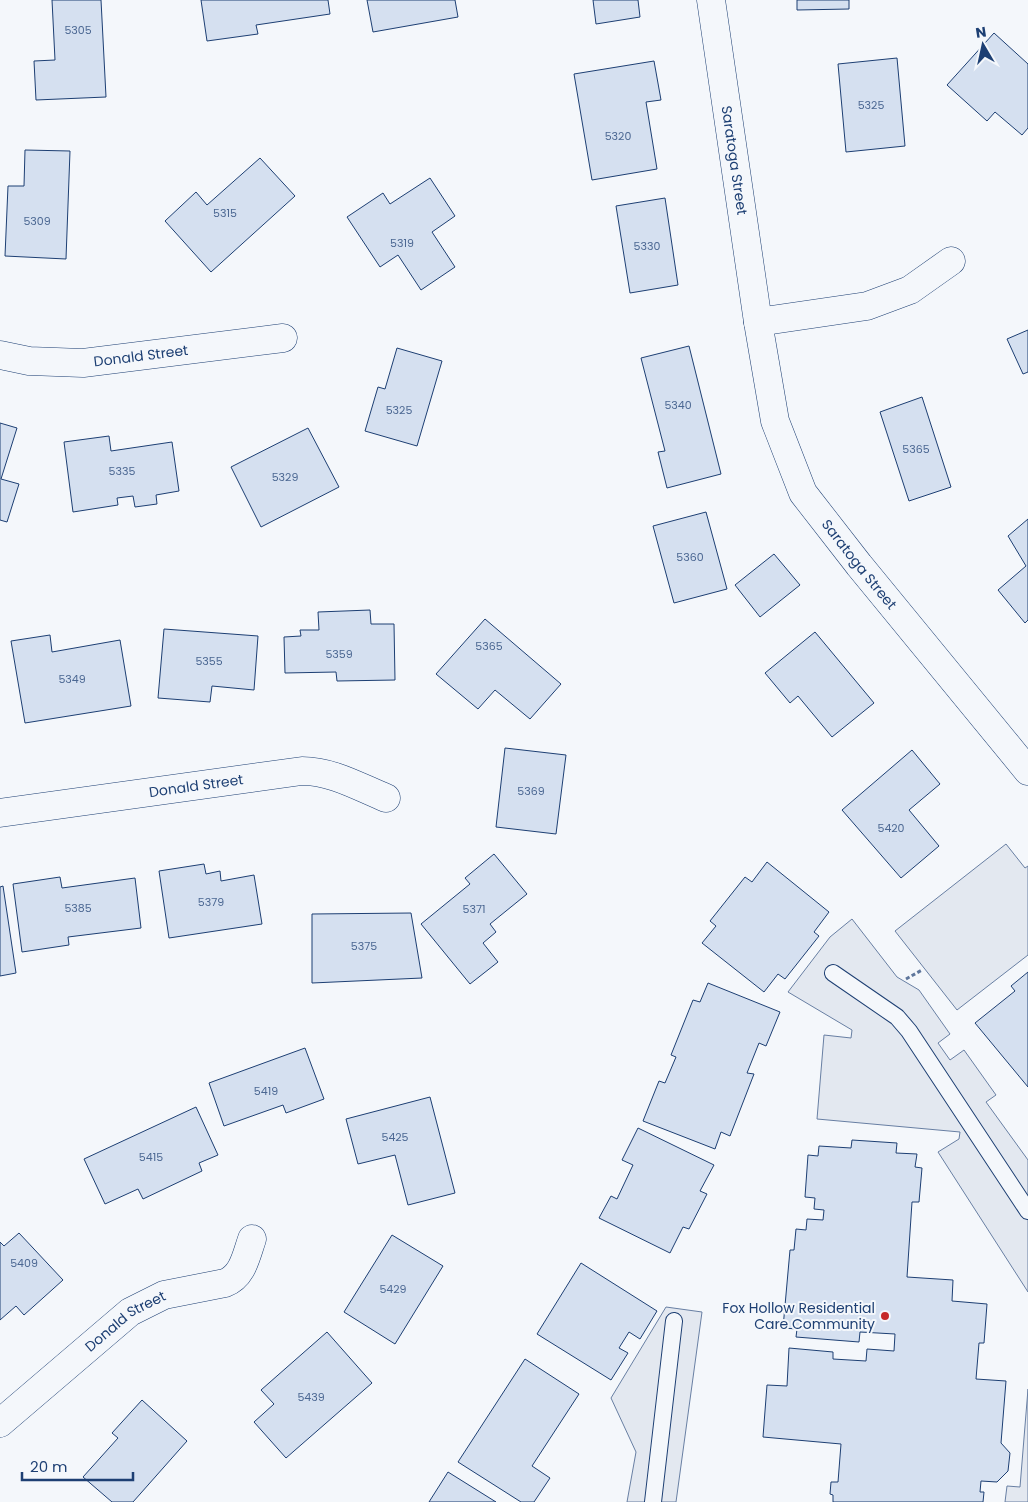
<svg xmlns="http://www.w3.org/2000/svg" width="1028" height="1502" font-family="Poppins,sans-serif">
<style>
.parking{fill:#e3e8f0;stroke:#687fa3}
.building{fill:#d5e0f0;stroke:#1d3f73}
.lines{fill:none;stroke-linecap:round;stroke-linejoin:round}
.lane-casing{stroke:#1d3f73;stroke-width:18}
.street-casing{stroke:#1d3f73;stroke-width:29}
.path{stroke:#5e769c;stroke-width:3;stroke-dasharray:4 2.5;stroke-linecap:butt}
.lane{stroke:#f4f7fb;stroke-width:16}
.street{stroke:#f4f7fb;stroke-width:28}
.poi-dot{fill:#c62828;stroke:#f4f7fb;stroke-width:2}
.labels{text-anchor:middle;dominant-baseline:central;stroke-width:4;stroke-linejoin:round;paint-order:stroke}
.number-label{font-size:11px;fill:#4b6792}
.street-label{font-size:14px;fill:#1d3f73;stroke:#f4f7fb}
.poi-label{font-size:14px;fill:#1d3f73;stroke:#f4f7fb;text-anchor:end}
</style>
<rect width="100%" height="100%" fill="#f4f7fb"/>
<!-- parking -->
<g class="parking">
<polygon points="1006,844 1025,868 1028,866 1028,955 957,1010 895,931"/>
<polygon points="852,919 897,977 919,990 950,1034 938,1043 950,1060 964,1050 996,1095 986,1102 1028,1160 1028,1292 938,1152 959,1139 960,1132 817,1119 824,1035 851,1038 852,1030 788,992 830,937"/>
<polygon points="666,1307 702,1312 676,1502 627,1502 636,1452 611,1398"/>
<polygon points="1028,1389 1028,1502 1005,1502 1007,1486 1020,1487"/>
</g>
<!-- building -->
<g class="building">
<polygon points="52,0 101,0 106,97 36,100 34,61 55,60"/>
<polygon points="201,0 328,0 330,14 256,25 258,34 207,41"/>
<polygon points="367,0 455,0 458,17 373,32"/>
<polygon points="593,0 638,0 640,17 596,24"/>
<polygon points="797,0 849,0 849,9 797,10"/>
<polygon points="994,33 1028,64 1028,128 1022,135 995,112 987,121 947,85"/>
<polygon points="897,58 905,146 846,152 838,64"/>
<polygon points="654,61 661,100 646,102 657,169 592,180 574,74"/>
<polygon points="25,150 70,151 66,259 5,256 8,186 24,186"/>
<polygon points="260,158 295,196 211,272 165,221 196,192 207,205"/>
<polygon points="430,178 455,216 432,232 455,267 421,290 398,255 380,267 347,217 383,193 390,204"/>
<polygon points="665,198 678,285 630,293 616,206"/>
<polygon points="1028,330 1028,372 1023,374 1007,339"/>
<polygon points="689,346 721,474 667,488 658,452 665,451 641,358"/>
<polygon points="397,348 442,361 417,446 365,431 378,387 385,389"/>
<polygon points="922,397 951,487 909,501 880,412"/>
<polygon points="0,423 17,428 1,479 19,484 7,522 0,520"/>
<polygon points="308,428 339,487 261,527 231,467"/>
<polygon points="109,436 111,451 172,442 179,491 156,495 157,504 135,507 133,496 117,498 118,505 73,512 64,442"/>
<polygon points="706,512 727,589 674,603 653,526"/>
<polygon points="1028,519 1028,620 1025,623 998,590 1026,566 1008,536"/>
<polygon points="774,554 800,585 760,617 735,585"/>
<polygon points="370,610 371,624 394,624 395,680 337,681 336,672 285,673 284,637 301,636 300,630 319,630 318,612"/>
<polygon points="485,619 561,684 530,719 495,690 478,709 436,674"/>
<polygon points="164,629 258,636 254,690 212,686 210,702 158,698"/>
<polygon points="815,632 874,703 832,737 798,696 790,703 765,673"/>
<polygon points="50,635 52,652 120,640 131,706 25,723 11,641"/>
<polygon points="505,748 566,755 556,834 496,827"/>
<polygon points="912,750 940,784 909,810 939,846 901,878 842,810"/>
<polygon points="494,854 527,894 490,924 496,932 483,943 498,962 470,984 421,924 470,884 465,878"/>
<polygon points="767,862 829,912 814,932 819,936 785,979 778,974 764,992 702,943 716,926 710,921 745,877 752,882"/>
<polygon points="204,864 206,874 220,871 221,881 254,875 262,924 169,938 159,871"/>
<polygon points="60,877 62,888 135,878 141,928 68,937 69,945 22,952 13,884"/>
<polygon points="3,886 16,973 0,976 0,887"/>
<polygon points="411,913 422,978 312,983 312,914"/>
<polygon points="1028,972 1028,1087 975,1023 1015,991 1011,986"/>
<polygon points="708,983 780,1012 766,1046 759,1043 747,1073 754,1074 730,1136 721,1132 715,1149 643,1121 659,1081 665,1083 676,1057 671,1055 693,1000 700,1002"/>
<polygon points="305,1048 324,1099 286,1113 283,1105 224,1126 209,1083"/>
<polygon points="430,1097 455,1193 408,1205 395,1155 358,1164 346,1119"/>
<polygon points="196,1107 218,1155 199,1163 202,1171 143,1199 138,1189 105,1204 84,1159"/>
<polygon points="638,1128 714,1165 700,1191 707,1194 689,1229 683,1227 670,1253 599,1218 611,1196 617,1199 633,1165 622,1160"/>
<polygon points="852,1140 897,1143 896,1153 917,1154 915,1167 922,1168 919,1202 912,1202 907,1277 953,1280 952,1301 987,1304 984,1343 979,1343 976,1379 1006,1381 1001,1443 1010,1453 1008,1471 997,1482 981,1481 980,1492 984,1492 983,1502 833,1502 833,1495 830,1494 831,1482 838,1482 841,1444 763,1437 767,1385 787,1386 789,1348 833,1352 833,1359 866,1361 867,1349 894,1351 895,1334 860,1332 859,1342 796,1337 797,1329 783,1328 790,1250 794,1250 796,1229 806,1230 807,1219 823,1220 824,1210 814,1209 815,1198 805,1197 808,1155 818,1156 819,1146 851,1148"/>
<polygon points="19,1233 63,1280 24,1315 16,1306 0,1320 0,1242 4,1246"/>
<polygon points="392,1235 443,1266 395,1344 344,1312"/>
<polygon points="581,1263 657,1311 640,1339 629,1332 619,1348 628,1353 611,1380 537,1334"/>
<polygon points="327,1332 372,1383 286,1458 254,1422 274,1404 261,1390"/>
<polygon points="525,1359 579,1394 532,1466 550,1478 534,1502 521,1502 458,1462"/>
<polygon points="142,1400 187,1441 133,1502 112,1502 83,1477 118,1438 112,1433"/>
<polygon points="448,1472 496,1502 429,1502"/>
</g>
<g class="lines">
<defs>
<g id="lane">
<polyline points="833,973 897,1017 909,1031 1028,1211"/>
<polyline points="653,1502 674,1321"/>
</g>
<g id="street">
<path id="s1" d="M 711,0 L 758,322 L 775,421 L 803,493 L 859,565 L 1028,771"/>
<polyline points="758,322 867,306 910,290 951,261"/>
<path id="s2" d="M 0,355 L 29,361 L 83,363 L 283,338"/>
<path id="s3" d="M 0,813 L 302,771 C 332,771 359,787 386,798"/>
<path id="s4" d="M 0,1423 L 130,1312 L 164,1295 L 225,1283 C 243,1276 246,1256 252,1239"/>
</g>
</defs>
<!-- lane casing -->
<use href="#lane" class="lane-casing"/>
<!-- street casing -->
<use href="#street" class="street-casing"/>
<!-- path -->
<polyline class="path" points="906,979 922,970"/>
<!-- lane -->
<use href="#lane" class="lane"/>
<!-- street -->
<use href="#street" class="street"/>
</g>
<!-- markers -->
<circle class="poi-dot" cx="885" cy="1316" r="5"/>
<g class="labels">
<!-- number labels -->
<g class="number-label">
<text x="78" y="30">5305</text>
<text x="871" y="105">5325</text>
<text x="618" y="136">5320</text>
<text x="225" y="213">5315</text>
<text x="37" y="221">5309</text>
<text x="402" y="243">5319</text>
<text x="647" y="246">5330</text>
<text x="678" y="405">5340</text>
<text x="399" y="410">5325</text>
<text x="916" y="449">5365</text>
<text x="122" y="471">5335</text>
<text x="285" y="477">5329</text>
<text x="690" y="557">5360</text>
<text x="489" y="646">5365</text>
<text x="339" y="654">5359</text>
<text x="209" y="661">5355</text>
<text x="72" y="679">5349</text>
<text x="531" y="791">5369</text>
<text x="891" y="828">5420</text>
<text x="211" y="902">5379</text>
<text x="78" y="908">5385</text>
<text x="474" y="909">5371</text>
<text x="364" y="946">5375</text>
<text x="266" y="1091">5419</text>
<text x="395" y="1137">5425</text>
<text x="151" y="1157">5415</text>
<text x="24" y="1263">5409</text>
<text x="393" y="1289">5429</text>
<text x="311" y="1397">5439</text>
</g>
<!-- street labels -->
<g class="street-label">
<text stroke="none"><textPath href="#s1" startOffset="162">Saratoga Street</textPath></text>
<text stroke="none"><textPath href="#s2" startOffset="142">Donald Street</textPath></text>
<text stroke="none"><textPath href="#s1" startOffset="594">Saratoga Street</textPath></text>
<text stroke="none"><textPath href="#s3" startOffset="198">Donald Street</textPath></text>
<text stroke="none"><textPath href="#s4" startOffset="162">Donald Street</textPath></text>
</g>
<!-- poi labels -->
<g class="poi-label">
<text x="875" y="1308">Fox Hollow Residential<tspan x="875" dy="16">Care Community</tspan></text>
</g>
</g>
<!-- north arrow -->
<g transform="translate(983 45) rotate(351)" stroke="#f4f7fb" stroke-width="4" paint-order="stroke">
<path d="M0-4L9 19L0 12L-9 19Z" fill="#1d3f73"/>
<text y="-8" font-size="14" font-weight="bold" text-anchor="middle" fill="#1d3f73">N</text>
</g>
<!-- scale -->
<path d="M22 1472v8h111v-8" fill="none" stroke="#1d3f73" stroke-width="2.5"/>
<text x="30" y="1472" font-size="15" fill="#1d3f73" stroke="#f4f7fb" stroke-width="4" paint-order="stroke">20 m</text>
</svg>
